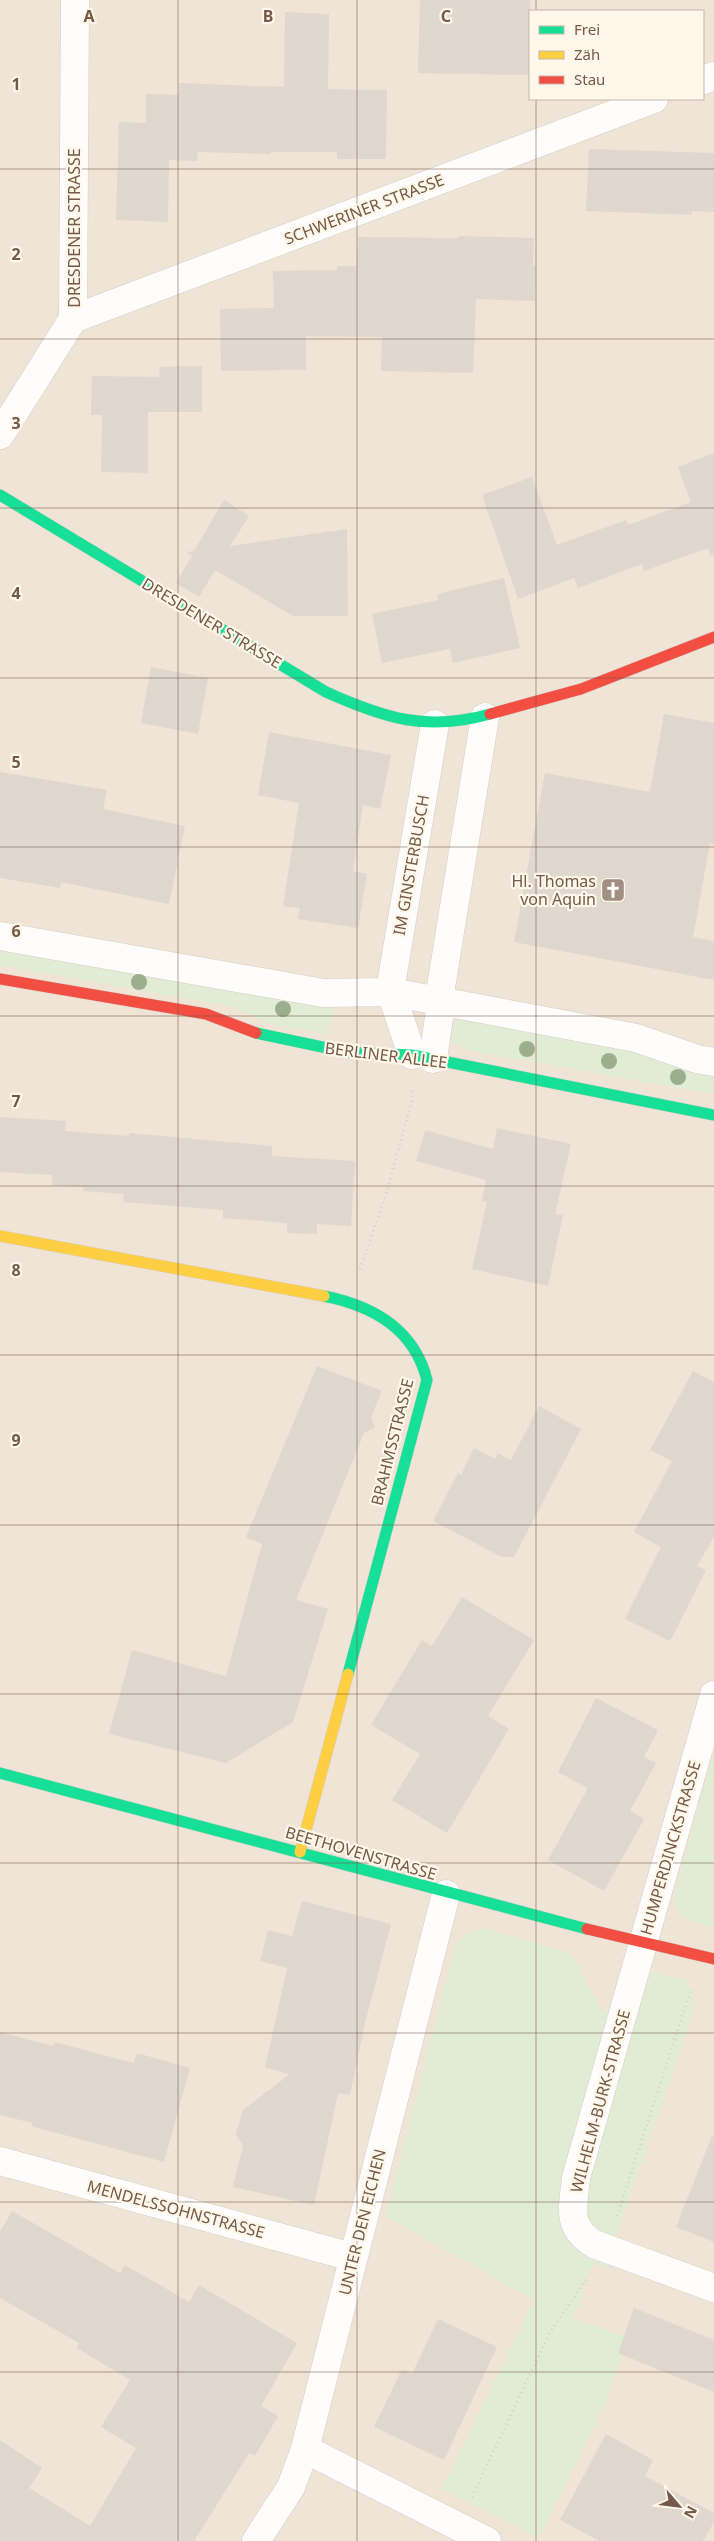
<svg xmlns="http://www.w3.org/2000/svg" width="714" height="2541" font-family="'Noto Sans',sans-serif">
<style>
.residential{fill:#efe4d6;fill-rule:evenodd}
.green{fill:#e1ecd4}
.building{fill:#e0d7ce}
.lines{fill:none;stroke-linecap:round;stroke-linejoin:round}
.street-casing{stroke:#d5cec7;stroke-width:29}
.fast-casing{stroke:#d5cec6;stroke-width:12}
.slow-casing{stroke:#d5cec6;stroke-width:12}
.jam-casing{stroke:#d5cec6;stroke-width:12}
.path{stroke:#d7d0ca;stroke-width:3;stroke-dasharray:1 4;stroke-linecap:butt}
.street{stroke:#fefdfc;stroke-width:28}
.fast{stroke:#16e098;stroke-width:11}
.slow{stroke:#ffcf43;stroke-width:11}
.jam{stroke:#f24e42;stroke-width:11}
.tree{fill:#9bae8d}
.grid{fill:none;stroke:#735a4a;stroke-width:1;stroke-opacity:0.55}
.labels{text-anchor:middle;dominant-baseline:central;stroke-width:4.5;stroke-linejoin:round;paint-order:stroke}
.street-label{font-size:16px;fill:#735a4a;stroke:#fff7e9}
.poi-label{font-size:16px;fill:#735a4a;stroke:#fff7e9;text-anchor:end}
.grid-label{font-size:16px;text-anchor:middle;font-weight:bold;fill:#735a4a;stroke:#fff7e9;stroke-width:4.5;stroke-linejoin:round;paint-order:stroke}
</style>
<rect width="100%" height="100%" fill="#f5f1e9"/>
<!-- residential -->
<path class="residential" d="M 0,0 L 714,0 L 714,2541 L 0,2541 ZM 530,11 L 703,11 L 703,99 L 530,99 Z"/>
<!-- green -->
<g class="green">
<polygon points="0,946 277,995 334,1009 328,1034 266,1023 235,1007 0,965"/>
<polygon points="464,1018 651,1051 714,1072 714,1094 468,1050 451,1040 452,1029 457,1020"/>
<path d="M 714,1750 L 714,1927 C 694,1923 674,1920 675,1895 Z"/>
<polygon points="483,1928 572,1954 601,2009 634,2021 647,1971 683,1980 693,1990 695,2008 605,2268 593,2263 573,2319 629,2337 603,2409 539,2538 442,2489 534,2300 386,2216 455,1945 466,1934"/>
</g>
<!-- building -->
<g class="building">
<polygon points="420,0 530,0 530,75 418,73"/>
<polygon points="285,12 329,14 328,89 387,90 386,159 337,159 337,152 271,152 271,154 198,152 197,161 169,160 168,222 116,220 119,122 146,123 146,94 179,95 179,83 284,87"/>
<polygon points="589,149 714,153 714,212 692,211 692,215 586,211"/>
<polygon points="459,236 534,238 533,265 536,265 535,301 476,299 473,373 381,371 382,337 306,336 306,370 221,371 220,309 274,308 273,271 337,270 337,266 357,266 358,237 459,238"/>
<polygon points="202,366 202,412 148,412 148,473 101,472 102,415 91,415 92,376 159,377 160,367"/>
<polygon points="714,453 714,555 711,556 708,548 644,571 642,564 578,588 574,578 518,599 482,495 532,477 557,545 626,520 628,525 691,502 678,467"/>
<polygon points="224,500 249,516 230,546 347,529 348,616 293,616 215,570 199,597 176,583 192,556 186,552 194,551"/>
<polygon points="504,578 520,648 453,663 450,649 382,663 372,614 438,600 437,594"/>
<polygon points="151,667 208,678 198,734 141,723"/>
<polygon points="664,714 714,723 714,844 710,843 693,937 714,941 714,980 514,942 545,773 650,792"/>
<polygon points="269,732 391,755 380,809 363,805 353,871 367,874 358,928 298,919 300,908 283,906 299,803 258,795"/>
<polygon points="0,772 107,790 103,809 185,826 169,904 61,882 60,888 0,878"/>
<polygon points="0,1117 66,1121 65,1131 129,1136 129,1133 272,1146 272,1156 355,1161 351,1226 317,1224 317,1234 287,1233 287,1223 223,1218 223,1210 123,1202 124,1194 83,1191 83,1187 52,1185 52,1175 0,1172"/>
<polygon points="497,1128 571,1144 555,1214 563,1215 548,1286 472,1269 487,1202 482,1201 486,1180 416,1161 425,1130 493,1149"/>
<polygon points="317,1366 382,1391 371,1417 375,1427 364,1433 296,1600 328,1609 293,1722 226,1763 109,1734 132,1650 226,1676 262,1544 246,1537"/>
<polygon points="693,1371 714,1382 714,1537 697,1566 706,1570 670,1641 625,1619 661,1547 634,1532 672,1461 650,1450"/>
<polygon points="539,1406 581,1429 514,1557 502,1557 433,1521 458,1473 461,1475 474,1448 495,1459 498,1453 511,1460"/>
<polygon points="462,1597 534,1640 488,1716 509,1729 447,1833 392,1800 420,1754 371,1725 422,1640 432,1646"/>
<polygon points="596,1698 658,1730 644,1757 656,1763 630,1811 644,1819 604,1891 548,1860 588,1788 558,1772"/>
<polygon points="302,1901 391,1924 365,2023 350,2095 338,2093 314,2205 233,2187 243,2146 236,2134 243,2110 290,2074 265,2068 287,1968 260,1961 268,1930 292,1936"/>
<polygon points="0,2032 53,2046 54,2042 134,2063 137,2053 190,2068 164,2162 31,2126 32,2123 0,2115"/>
<polygon points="712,2136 714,2137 714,2242 676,2227"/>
<polygon points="12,2211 120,2273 125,2265 189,2302 199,2285 297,2343 261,2406 278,2416 255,2456 249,2453 194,2541 0,2541 0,2440 42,2468 29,2488 90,2526 136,2448 101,2427 130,2380 77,2348 79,2343 0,2298 0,2232"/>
<polygon points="634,2308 714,2340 714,2392 618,2353"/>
<polygon points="438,2319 497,2347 444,2460 374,2427 402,2369 412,2374"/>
<polygon points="606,2434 653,2460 645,2476 714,2513 714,2522 703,2541 600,2541 560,2520"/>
</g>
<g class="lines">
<defs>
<g id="street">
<polyline points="703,80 714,76"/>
<polyline points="73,319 654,99"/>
<polyline points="0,435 73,319 75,0"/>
<polyline points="0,936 323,993 391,992 636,1038 697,1059 714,1062"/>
<polyline points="412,1055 391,992 392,979 435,724"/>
<polyline points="433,1059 441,1003 441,987 485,717"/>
<path d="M 714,1695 L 576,2178 C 573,2207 566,2227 594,2244 L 714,2288"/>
<polyline points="0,2161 352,2257"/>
<polyline points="305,2449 487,2541"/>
<polyline points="256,2541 291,2487 305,2449 446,1894"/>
</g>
<g id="fast">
<path d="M 0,495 L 326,692 C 384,718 426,732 490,714"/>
<polyline points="256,1033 346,1052 412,1055 714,1115"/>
<path d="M 324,1296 C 374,1306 414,1329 427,1380 L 348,1674"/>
<polyline points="0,1773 587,1929"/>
</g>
<g id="slow">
<polyline points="0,1236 324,1296"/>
<polyline points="300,1852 348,1674"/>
</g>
<g id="jam">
<polyline points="490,714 581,689 714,637"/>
<polyline points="0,979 206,1014 256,1033"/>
<polyline points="587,1929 714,1959"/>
</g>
</defs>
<!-- street casing -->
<use href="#street" class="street-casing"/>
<!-- fast casing -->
<use href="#fast" class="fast-casing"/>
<!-- slow casing -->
<use href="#slow" class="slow-casing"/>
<!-- jam casing -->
<use href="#jam" class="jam-casing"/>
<!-- path -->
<g class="path">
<polyline points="360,1269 388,1188 412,1100 411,1088"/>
<polyline points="617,2216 691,1989"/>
<polyline points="472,2497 549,2334 588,2277"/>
</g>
<!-- street -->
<use href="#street" class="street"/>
<!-- fast -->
<use href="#fast" class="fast"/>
<!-- slow -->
<use href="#slow" class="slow"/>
<!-- jam -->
<use href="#jam" class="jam"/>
</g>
<!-- trees -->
<g class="tree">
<circle cx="139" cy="982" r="8"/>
<circle cx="283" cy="1009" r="8"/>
<circle cx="527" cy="1049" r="8"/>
<circle cx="609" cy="1061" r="8"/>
<circle cx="678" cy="1077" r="8"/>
</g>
<!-- grid -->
<path class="grid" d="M 178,0 L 178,2541M 357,0 L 357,2541M 536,0 L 536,11M 536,99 L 536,2541M 0,169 L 714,169M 0,339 L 714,339M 0,508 L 714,508M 0,678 L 714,678M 0,847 L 714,847M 0,1016 L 714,1016M 0,1186 L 714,1186M 0,1355 L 714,1355M 0,1525 L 714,1525M 0,1694 L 714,1694M 0,1863 L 714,1863M 0,2033 L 714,2033M 0,2202 L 714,2202M 0,2372 L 714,2372"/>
<!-- icons -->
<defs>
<symbol id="church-square" viewBox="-11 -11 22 22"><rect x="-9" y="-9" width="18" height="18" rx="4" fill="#a08f82" stroke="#fff7e9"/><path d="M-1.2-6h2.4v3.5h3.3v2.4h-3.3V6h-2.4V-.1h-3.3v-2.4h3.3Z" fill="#fff"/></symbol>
</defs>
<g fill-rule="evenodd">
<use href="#church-square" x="599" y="876" width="28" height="28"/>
</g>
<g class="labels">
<!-- street labels -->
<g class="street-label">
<text transform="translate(364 209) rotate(-21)">SCHWERINER STRASSE</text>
<text transform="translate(74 228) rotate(-90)">DRESDENER STRASSE</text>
<text transform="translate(212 623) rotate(31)">DRESDENER STRASSE</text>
<text transform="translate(411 865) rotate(-80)">IM GINSTERBUSCH</text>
<text transform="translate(386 1055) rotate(7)">BERLINER ALLEE</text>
<text transform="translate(392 1442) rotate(-76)">BRAHMSSTRASSE</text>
<text transform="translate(670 1848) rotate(-74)">HUMPERDINCKSTRASSE</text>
<text transform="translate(361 1853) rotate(16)">BEETHOVENSTRASSE</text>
<text transform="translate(600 2101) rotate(-75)">WILHELM-BURK-STRASSE</text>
<text transform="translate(176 2209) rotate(15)">MENDELSSOHNSTRASSE</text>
<text transform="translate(362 2222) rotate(-76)">UNTER DEN EICHEN</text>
</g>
<!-- poi labels -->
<g class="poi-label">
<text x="596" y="881">Hl. Thomas<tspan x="596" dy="18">von Aquin</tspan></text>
</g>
</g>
<g class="grid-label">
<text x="89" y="22">A</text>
<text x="268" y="22">B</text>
<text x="446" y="22">C</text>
<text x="16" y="90">1</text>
<text x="16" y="260">2</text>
<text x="16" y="429">3</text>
<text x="16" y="599">4</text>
<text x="16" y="768">5</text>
<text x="16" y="937">6</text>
<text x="16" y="1107">7</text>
<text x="16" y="1276">8</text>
<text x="16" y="1446">9</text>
</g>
<!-- legend -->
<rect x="529" y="10" width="175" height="90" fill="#fff7e9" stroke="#c7b8a9"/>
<rect x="539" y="26" width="25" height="8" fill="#16e098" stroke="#c7b8a9"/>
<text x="574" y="35" font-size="15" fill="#735a4a">Frei</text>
<rect x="539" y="51" width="25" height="8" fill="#ffcf43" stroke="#c7b8a9"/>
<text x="574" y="60" font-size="15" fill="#735a4a">Zäh</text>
<rect x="539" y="76" width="25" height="8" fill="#f24e42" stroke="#c7b8a9"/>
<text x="574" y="85" font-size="15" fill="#735a4a">Stau</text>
<!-- north arrow -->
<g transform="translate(679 2506) rotate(118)" stroke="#fff7e9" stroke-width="4" paint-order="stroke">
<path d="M0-4L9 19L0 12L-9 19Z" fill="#735a4a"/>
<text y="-8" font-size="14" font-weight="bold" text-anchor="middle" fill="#735a4a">N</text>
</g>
</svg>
